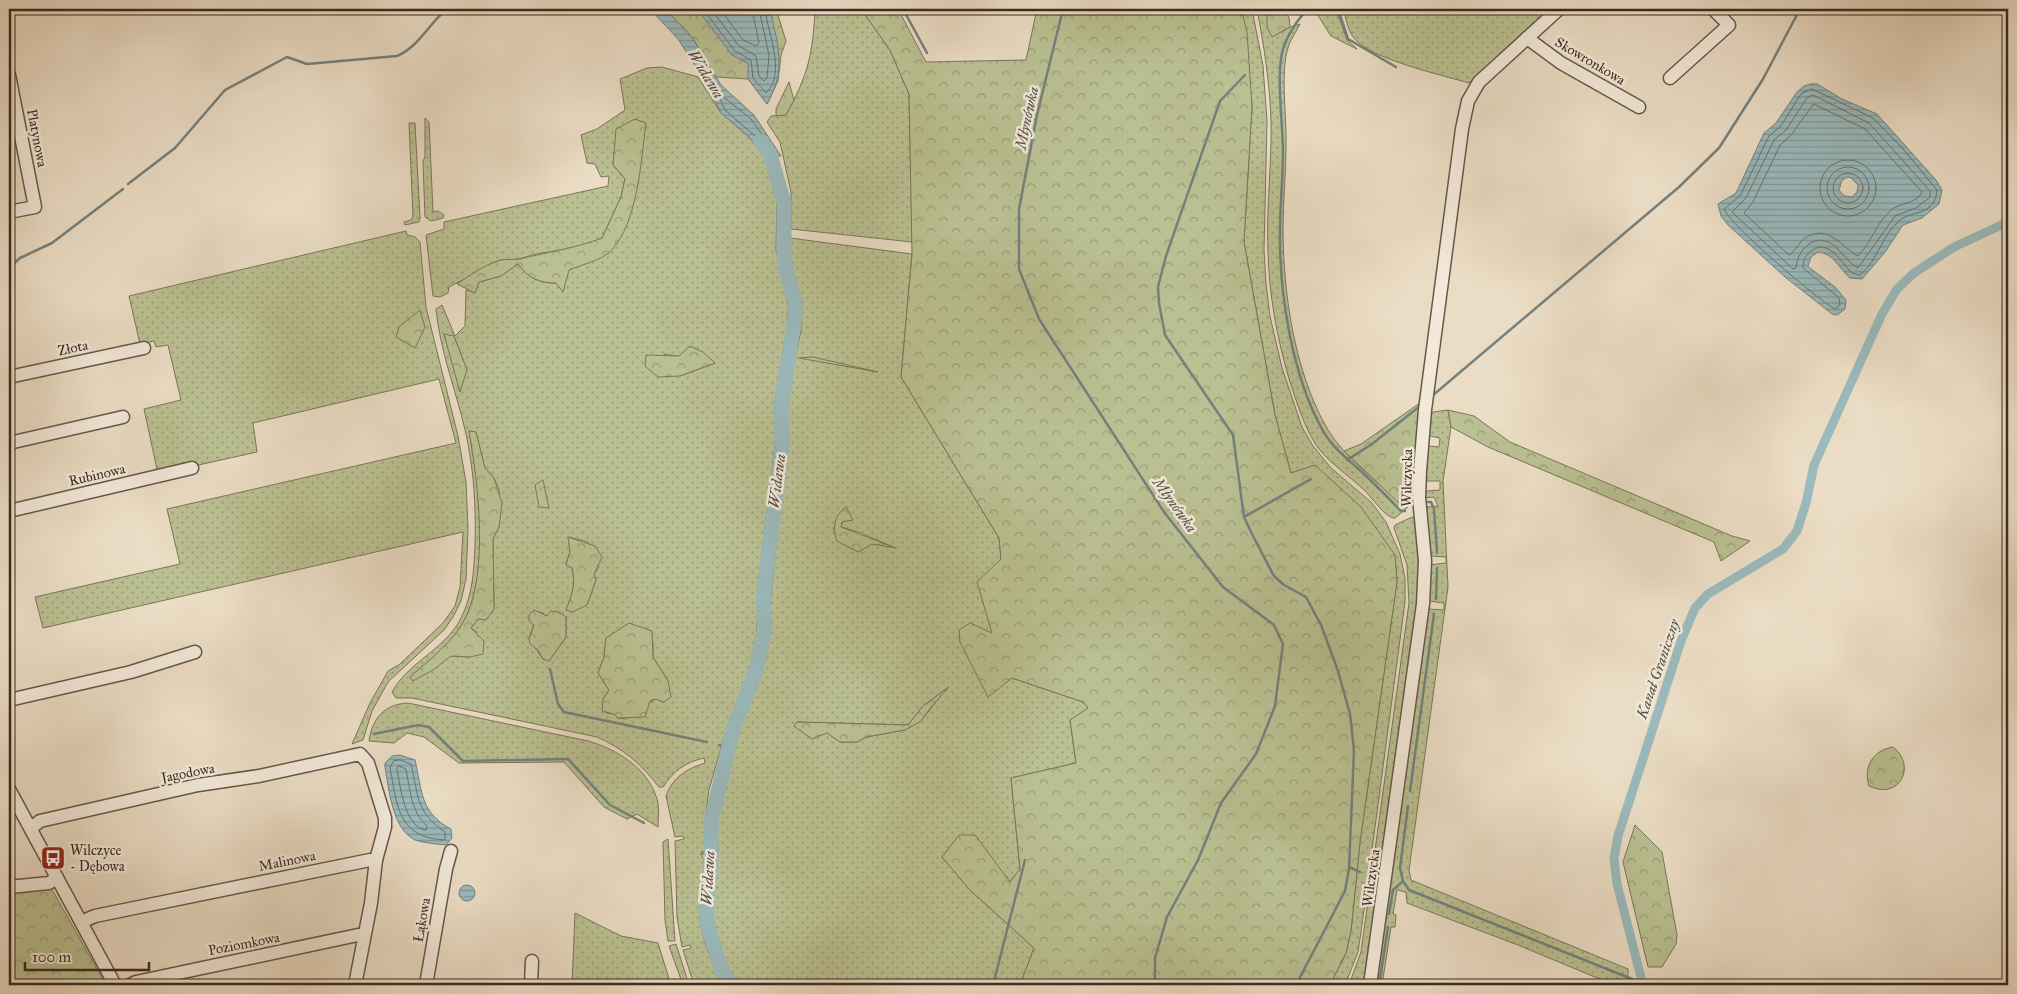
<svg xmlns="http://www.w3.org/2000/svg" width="2017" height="994" font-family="'IM FELL Great Primer',serif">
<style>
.grass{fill:url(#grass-dots);stroke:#7a765a;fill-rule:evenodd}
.forest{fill:url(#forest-crowns);stroke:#7a765a}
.water{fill:url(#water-rules);stroke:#74817e;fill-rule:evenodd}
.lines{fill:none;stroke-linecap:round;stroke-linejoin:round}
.shore{stroke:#6a726e;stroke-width:1}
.stream{stroke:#74817e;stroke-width:2.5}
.canal{stroke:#9ababc;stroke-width:9}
.river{stroke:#9ababc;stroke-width:15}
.minor-casing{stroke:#67584a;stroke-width:15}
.minor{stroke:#f2e9d9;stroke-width:12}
.labels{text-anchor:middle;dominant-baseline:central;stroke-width:5;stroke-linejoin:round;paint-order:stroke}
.street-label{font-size:14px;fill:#3b2b21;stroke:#f2e9d9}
.poi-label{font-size:14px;fill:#3b2b21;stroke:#f2e9d9;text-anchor:start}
.water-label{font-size:15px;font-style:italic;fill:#534f48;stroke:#f2e9d9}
</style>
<defs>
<pattern id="grass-dots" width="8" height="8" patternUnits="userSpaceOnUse" patternTransform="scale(1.25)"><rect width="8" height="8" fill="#bac092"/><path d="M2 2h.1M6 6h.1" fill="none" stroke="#989c77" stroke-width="1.8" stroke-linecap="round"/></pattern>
<pattern id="forest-crowns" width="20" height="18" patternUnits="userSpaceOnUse" patternTransform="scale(1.25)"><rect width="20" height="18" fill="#bac092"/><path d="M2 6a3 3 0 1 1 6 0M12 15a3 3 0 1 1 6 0" fill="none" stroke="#989c77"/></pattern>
<pattern id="water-rules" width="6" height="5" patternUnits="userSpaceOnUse" patternTransform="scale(1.25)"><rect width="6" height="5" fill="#9ababc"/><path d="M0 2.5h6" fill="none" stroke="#7f9798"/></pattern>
</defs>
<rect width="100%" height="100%" fill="#ebddc5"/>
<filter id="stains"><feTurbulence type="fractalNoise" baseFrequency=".004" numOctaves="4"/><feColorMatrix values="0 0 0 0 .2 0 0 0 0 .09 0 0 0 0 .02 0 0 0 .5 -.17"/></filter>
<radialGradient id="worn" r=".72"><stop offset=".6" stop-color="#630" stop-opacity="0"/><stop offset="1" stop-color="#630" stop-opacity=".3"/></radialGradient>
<!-- grass -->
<g class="grass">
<path d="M 815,9 L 861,9 L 890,50 L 909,94 L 912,242 L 791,229 L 791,192 L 780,142 L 767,122 L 771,116 L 786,115 C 808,75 813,54 815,9 Z"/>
<polygon points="1227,9 1252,9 1263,66 1267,121 1264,250 1266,284 1270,316 1282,368 1302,427 1313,446 1331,468 1371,502 1386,522 1400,554 1405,578 1405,602 1361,932 1358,952 1345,985 1330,985 1346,953 1351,931 1360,842 1397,582 1395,555 1315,466 1291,473 1275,415 1244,242 1252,106 1236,12 1218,14 1217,10"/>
<path d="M 1257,9 L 1279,9 L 1267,13 L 1282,32 L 1290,27 L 1300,24 C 1296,32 1290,40 1288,48 C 1280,72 1287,119 1286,146 C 1286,174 1283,201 1283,229 C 1283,294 1295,374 1328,430 C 1345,458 1378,482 1402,505 L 1410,503 L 1407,508 L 1395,518 C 1386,519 1371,496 1363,489 C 1347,474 1329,463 1316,445 C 1304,426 1297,403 1290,382 C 1277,339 1269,295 1268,251 C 1266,208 1272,165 1271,122 C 1270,84 1264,46 1257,9 Z"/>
<polygon points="1314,9 1336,9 1347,40 1357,49 1331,36"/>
<path d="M 1343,9 L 1551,9 L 1469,83 C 1442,75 1370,59 1354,38 C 1348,31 1346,18 1343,9 Z"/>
<path d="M 662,67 L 698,77 L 721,113 L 747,135 L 766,156 L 777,197 L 776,250 L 789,310 L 787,314 L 788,328 L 784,358 L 777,386 L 776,436 L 758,586 L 757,630 L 748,678 L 724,737 L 709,790 L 705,821 L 705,852 L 702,851 L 701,854 C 709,868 702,891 700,907 C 698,934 712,961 722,985 L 694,985 L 683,950 L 691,948 L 690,945 L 682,947 L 677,917 L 675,841 L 684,839 L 683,836 L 675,837 L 666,796 C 673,777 686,769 705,763 L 704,758 C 686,762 673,771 663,787 L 659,787 C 641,764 624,749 597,737 L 412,698 L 396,698 L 392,692 C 408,662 446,649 461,618 C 473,594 474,570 475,544 C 476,506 474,471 466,434 C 457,393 440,352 436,309 L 442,305 L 455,336 L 465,326 L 466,290 L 475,292 L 479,282 L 501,276 L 518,264 C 528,278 539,283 556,283 L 569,270 L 609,252 L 639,181 L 613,165 L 625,179 L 621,197 L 602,238 L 580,247 L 536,254 L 519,259 L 501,260 L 449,287 L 448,293 L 440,297 L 433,296 L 426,235 L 444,229 L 444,222 L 608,186 L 609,176 L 601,177 L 595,164 L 587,163 L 581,135 L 597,129 L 625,110 L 620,79 L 647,68 ZM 444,335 L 454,336 L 467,370 L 445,339 ZM 664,354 L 715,363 L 680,376 ZM 469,431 L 476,433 L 485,468 L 494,478 L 499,489 L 499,527 L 493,539 L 494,609 L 478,619 L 471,628 L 477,632 L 470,657 L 451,656 L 410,677 C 426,663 444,649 457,632 C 492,588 479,484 469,431 ZM 569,537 L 588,542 L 599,567 L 594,574 L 596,580 L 587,605 L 566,610 C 572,595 576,585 572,568 L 566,564 L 570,552 ZM 538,611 L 547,616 L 566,617 L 566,637 L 549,661 L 543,659 L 529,639 ZM 606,638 L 653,642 L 653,657 L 668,681 L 655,699 L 626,719 L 618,718 L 614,714 L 606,713 L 603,699 L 609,690 L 598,673 L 604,657 Z"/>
<polygon points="425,118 429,122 433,212 438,211 444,215 443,218 431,221 425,217 423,161 425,157"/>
<polygon points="409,123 415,123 420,218 419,222 405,225 404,222 411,220 413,216"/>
<polygon points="406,231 407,235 415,237 420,242 426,307 458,436 466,482 468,528 466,579 461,601 453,617 444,630 388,682 372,711 363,740 352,744 370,703 388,671 400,664 443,623 455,606 460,587 463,532 43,628 35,597 180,564 167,509 456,443 439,379 253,423 257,452 158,474 144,409 181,400 168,345 156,347 154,341 140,344 129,296"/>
<path d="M 790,238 L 912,254 L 901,377 L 999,538 L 1012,678 L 1084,702 L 1089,709 L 1070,720 L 1076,763 L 1011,778 L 1020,870 L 1009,882 L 942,857 L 970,890 L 1034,948 L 1020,985 L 741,985 L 726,967 L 711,924 L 718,850 L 717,823 L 742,720 L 764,662 L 787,442 L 788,393 L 801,330 L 802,301 L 790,263 ZM 846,508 L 841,527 L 861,533 L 893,547 L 872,543 L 833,529 ZM 946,689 L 921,721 L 905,730 L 866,737 L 857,742 L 840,742 L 827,733 L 797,722 L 908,725 L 923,706 Z"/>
<polygon points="1448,410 1451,427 1443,481 1448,587 1409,870 1411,880 1628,969 1628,985 1614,985 1518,945 1407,903 1406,892 1397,890 1393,914 1396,915 1395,927 1391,927 1382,985 1375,985 1426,622 1428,609 1444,610 1444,603 1429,601 1429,565 1446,563 1446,557 1431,556 1425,505 1428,507 1438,506 1434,497 1424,498 1427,491 1440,490 1440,481 1425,481 1426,453 1429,446 1439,447 1440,438 1429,436 1429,415 1433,412"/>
<polygon points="1412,517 1415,519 1420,557 1414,634 1364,985 1349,985 1361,952 1409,603 1407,565 1394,528 1395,525"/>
<path d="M 408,703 L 588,741 C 616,749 646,767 656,796 C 660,805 658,818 658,827 L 637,814 L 627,819 L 604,807 L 564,762 L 459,763 L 424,737 L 407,733 L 394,743 L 369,741 C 372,718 385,704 408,703 Z"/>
<polygon points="668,839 675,941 668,941 665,920 663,842"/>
<polygon points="575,913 621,936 658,943 671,985 572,985"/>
<polygon points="676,944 689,985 683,985 669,946"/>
</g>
<!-- forest -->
<g class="forest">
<polygon points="665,9 776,9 786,41 781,55 778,81 767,104 748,79 716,77 692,37"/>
<polygon points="861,9 898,9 926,62 1026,60 1037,9 1216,9 1218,14 1236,12 1243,16 1247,32 1252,106 1244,242 1275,415 1291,473 1315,465 1361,507 1395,555 1397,582 1360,842 1351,931 1346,953 1330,985 1020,985 1034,948 970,890 942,857 959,835 975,835 1010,882 1020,869 1011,778 1076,763 1070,720 1088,708 1083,702 1012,678 988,697 960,642 959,630 970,623 992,633 977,582 1001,559 999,538 901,377 912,254 909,94 890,50"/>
<polygon points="1281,9 1289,17 1290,27 1272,37 1267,27 1267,13"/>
<polygon points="789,82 794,100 786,115 776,116 776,109"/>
<path d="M 635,119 L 646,123 C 641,161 638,222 611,251 C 602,260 581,265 569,270 L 563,292 L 556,283 C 539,283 528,278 518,264 L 501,276 L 479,282 L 475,293 L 457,284 C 471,275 485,264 501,260 C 507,259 514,260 520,259 C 548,252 576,248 602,238 L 621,197 L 625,179 L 613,165 L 616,129 Z"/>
<polygon points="420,310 425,327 415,348 396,337 399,327"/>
<polygon points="444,334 454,336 467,370 460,392"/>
<polygon points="690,346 703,352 715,363 680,376 658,377 645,366 646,355 679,356"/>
<polygon points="813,357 878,372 799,358"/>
<polygon points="1420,403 1410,503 1402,506 1344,451 1361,444"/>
<polygon points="1448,410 1474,416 1510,442 1732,536 1750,541 1721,561 1714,542 1488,447 1451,427"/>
<path d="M 469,431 L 476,432 L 485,468 L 494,478 L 502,503 L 499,527 L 493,539 L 494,609 L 486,620 L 478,619 L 471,628 L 484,641 L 483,654 L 470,657 L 451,656 L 433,670 L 413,681 L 410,677 C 429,660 453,642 465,619 C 489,573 478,482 469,431 Z"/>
<polygon points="543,480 549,508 539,507 535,485"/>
<path d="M 846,507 L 853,520 L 842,522 L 841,527 L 896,548 L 872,544 L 858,552 L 837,541 C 832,527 834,516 846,507 Z"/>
<path d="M 568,537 L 595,546 L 602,557 L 594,574 L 596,580 L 587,605 L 572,612 L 566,610 C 572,595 576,585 572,568 L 566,565 L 570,552 Z"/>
<polygon points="534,610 547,616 551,611 559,612 566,617 566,637 549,661 543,659 538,650 530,644 529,639 534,625 529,621 529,615"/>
<polygon points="629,623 652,631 653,657 668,681 671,697 664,702 655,699 650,701 645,717 618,718 614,714 602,711 603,699 609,690 598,673 604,657 606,638"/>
<polygon points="949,687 931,707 921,721 905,730 866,737 857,742 840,742 827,733 812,739 794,726 797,722 908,725 923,706"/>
<path d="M 1893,747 C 1917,765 1900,801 1869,786 C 1863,767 1873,750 1893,747 Z"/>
<polygon points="1635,825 1662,852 1677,935 1676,944 1662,967 1648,967 1623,862"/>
<polygon points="50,886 106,985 9,985 9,891"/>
</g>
<!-- water -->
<g class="water">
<polygon points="650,9 665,9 692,37 721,85 754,115 781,156 766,156 747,135 721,113 708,86 678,39"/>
<path d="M 697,9 L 770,9 C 778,46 787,69 767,104 L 748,79 L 748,63 L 732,55 Z"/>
<path d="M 1811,84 L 1817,84 L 1842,99 L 1877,114 L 1936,180 L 1942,190 L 1939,204 L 1922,218 L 1903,225 L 1885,252 L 1862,279 L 1850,278 C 1839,269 1835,254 1818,252 L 1811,257 L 1808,266 L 1810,268 L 1835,287 L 1846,300 L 1845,309 L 1837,315 L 1832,314 L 1785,277 L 1728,225 L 1721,216 L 1718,204 L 1736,193 L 1764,133 L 1776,123 L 1797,92 L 1804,86 ZM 1848,177 L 1851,178 L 1858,185 L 1857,192 L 1852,197 L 1844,196 L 1839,190 L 1842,180 Z"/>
<path d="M 400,755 L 415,760 C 422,790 420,813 451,829 L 452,838 L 446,845 C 437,844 424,843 415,840 C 392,829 389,789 385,767 L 385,763 L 392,756 Z"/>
<circle cx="467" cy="893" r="8"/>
</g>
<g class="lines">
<!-- shore -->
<g class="shore">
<path d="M 703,9 L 735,51 L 751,60 L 753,78 L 766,93 C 787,74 767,31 765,9"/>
<polyline points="711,9 739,46 756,56 759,76 764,81 767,78 769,55 759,9"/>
<polyline points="720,9 743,40 756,46 759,43 752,9"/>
<path d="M 1812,89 L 1873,118 L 1904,150 L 1937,190 C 1935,216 1913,210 1900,220 C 1882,234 1878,261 1860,275 L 1852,273 C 1842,264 1829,237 1811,251 C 1805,255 1803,261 1803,268 L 1839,298 L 1840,305 L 1835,309 C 1818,300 1729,224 1724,209 L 1740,196 L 1769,136 L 1781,126 L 1801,94 Z"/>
<polygon points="720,94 751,119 766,140 766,143 763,143 725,110 719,97"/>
<path d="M 1813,95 L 1869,123 L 1930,191 L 1930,197 L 1916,208 L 1895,216 L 1858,268 C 1844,262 1832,229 1809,244 C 1801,250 1797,258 1796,268 L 1793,269 L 1732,212 L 1746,198 L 1774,140 L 1786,130 L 1807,98 Z"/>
<path d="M 1814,104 L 1865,129 L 1922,192 C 1916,205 1899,202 1890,211 C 1876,224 1871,243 1858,256 C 1841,247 1828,223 1805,238 C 1799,242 1795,252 1789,255 L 1744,213 L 1753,202 L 1780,145 L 1791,135 Z"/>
<circle cx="1848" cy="188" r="28"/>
<circle cx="1848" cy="188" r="21"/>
<circle cx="1848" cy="188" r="15"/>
<path d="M 400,760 L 411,764 C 419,797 415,811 445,832 L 445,840 C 398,838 397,806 390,767 L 394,761 Z"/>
<path d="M 399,766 L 406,769 C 410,789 411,812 427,826 L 426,830 C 405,828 400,786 397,769 Z"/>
</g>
<!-- stream -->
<g class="stream">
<polyline points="903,9 927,53"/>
<polyline points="1063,9 1037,115 1019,209 1019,269 1039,319 1164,512 1223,587 1274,625 1283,644 1275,706 1256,754 1221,803 1198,860 1167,917 1155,958 1155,985"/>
<polyline points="1338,9 1348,39 1396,67"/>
<path d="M 1303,14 C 1295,24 1288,34 1284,46 C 1275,69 1283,124 1283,152 C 1283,178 1280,205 1280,231 C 1279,293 1292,375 1322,429 C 1332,448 1348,459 1363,473 C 1376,485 1388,498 1401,511 L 1405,511"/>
<polyline points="1245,75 1220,101 1166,256 1158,287 1159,303 1165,335 1233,435 1244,517 1252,534 1274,576 1284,585 1306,597 1321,625 1338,671 1350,714 1354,750 1349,869 1345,891 1296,985"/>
<path d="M 128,184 L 175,148 L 225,90 L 287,57 L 307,64 L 397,56 C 419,47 429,23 447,9"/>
<polyline points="9,268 20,258 52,243 123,189"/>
<polyline points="1432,396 1679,187 1719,148 1763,79 1800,9"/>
<polyline points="1347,460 1372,444 1420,406"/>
<polyline points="1428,502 1431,502 1434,509 1437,553"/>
<polyline points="1244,517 1311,479"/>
<polyline points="1436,599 1437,568"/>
<polyline points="550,669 558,704 564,712 707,742"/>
<polyline points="374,734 418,725 429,727 463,761 568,759 610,805 644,823"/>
<polyline points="719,745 728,748"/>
<polyline points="1410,791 1434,614"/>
<polyline points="1408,806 1400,868 1403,881 1409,890 1642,983"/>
<polyline points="702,853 711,857"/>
<polyline points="1349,867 1360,872"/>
<polyline points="1389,914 1393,890 1403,881"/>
<polyline points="993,985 1025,860"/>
<polyline points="1379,985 1388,927"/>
</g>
<!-- canal -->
<polyline class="canal" points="1643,985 1617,884 1614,858 1618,836 1681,641 1695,608 1708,594 1783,549 1797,531 1806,503 1814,465 1882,314 1897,289 1914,273 1954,247 2008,222"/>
<!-- river -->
<polyline class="river" points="731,985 722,971 709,931 706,914 711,859 711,822 733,729 756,671 765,626 763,603 766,574 782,448 781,405 795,317 795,302 784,261 784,203 770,154 760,141"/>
<defs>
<g id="minor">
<polyline points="1527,38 1561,63 1639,107"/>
<polyline points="9,75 35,207 9,212"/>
<polyline points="1670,78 1729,25 1713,9"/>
<polyline points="9,377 144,348"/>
<polyline points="9,443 123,417"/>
<polyline points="9,511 192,468"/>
<polyline points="9,700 131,672 195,652"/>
<polyline points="9,789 115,985"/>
<polyline points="31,828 40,821 198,785 259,776 360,754 368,763 385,818 385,827 376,860"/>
<polyline points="9,887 49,883 57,878"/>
<polyline points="81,922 95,916 370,860 376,860 371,903 355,985"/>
<polyline points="130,985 136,982 358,935 364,936"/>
<polyline points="426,985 446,869 451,851"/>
<polyline points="531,985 532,961"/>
<polyline points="1370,985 1423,604 1425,561 1419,497 1420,471 1425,410 1462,129 1468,101 1479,82 1559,9"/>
</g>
</defs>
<!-- minor casing -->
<use href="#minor" class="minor-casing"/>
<!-- minor -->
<use href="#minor" class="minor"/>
</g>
<!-- icons -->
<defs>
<symbol id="bus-square" viewBox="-11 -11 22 22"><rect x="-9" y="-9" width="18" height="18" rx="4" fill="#8f2418" stroke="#f2e9d9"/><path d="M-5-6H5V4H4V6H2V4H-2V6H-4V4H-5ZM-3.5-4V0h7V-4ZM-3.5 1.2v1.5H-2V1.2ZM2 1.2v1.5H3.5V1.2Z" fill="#fff"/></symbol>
</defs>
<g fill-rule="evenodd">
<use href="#bus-square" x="39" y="844" width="28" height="28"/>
</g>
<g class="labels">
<!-- street labels -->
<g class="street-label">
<text transform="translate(1590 61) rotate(31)">Skowronkowa</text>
<text transform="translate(37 138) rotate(79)">Platynowa</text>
<text transform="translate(73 348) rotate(-12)">Złota</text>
<text transform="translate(97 475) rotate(-13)">Rubinowa</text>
<text transform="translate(1407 478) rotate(-89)">Wilczycka</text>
<text transform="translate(188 773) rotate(-11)">Jagodowa</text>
<text transform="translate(287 861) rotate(-11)">Malinowa</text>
<text transform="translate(1371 878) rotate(-82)">Wilczycka</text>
<text transform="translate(422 920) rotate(-80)">Łąkowa</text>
<text transform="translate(244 944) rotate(-11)">Poziomkowa</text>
</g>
<!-- poi labels -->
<g class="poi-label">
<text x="70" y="850">Wilczyce<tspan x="70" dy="16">- Dębowa</tspan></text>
</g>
<!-- water labels -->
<g class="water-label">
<text transform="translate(706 74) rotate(58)">Widawa</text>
<text transform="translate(1027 118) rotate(-78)">Młynówka</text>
<text transform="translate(777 481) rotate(-83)">Widawa</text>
<text transform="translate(1175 505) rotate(54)">Młynówka</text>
<text transform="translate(1658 669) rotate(-71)">Kanał Graniczny</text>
<text transform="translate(708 878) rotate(-87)">Widawa</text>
</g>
</g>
<!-- margin -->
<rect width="2017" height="994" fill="none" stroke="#ebddc5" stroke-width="30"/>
<rect x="10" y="10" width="1997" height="974" fill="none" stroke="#3b2b21" stroke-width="2.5"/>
<rect x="15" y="15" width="1987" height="964" fill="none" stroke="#3b2b21"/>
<!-- scale -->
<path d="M25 962v8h124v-8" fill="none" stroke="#3b2b21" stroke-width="2.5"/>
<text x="32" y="962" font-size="15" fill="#3b2b21" stroke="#f2e9d9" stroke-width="4" paint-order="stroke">100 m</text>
<rect width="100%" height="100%" filter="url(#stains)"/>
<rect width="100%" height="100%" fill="url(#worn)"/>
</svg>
